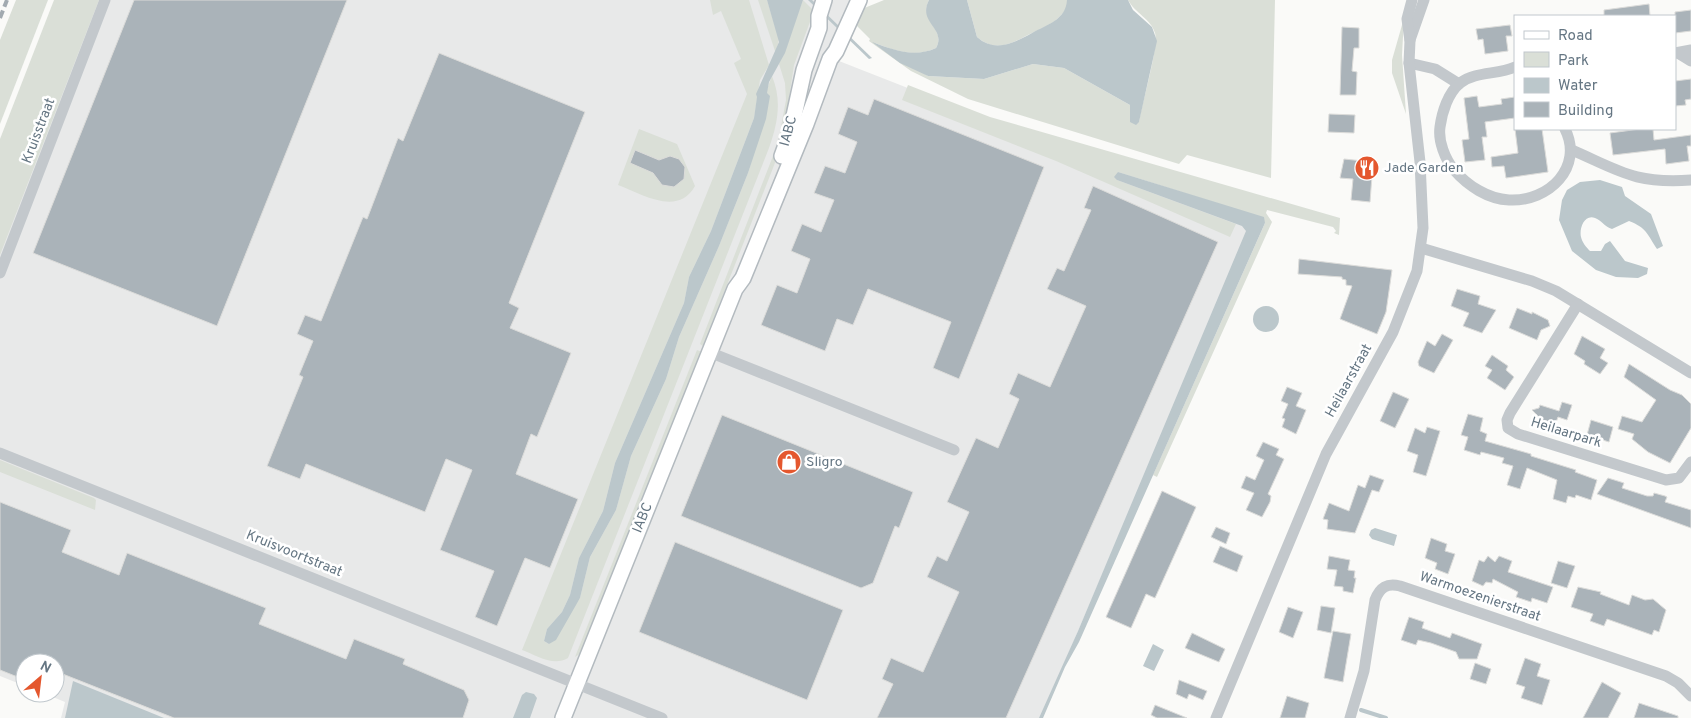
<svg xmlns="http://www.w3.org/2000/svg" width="1691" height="718" font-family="Overpass,sans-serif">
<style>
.built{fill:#e8e9e9}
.green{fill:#dadfd7}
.water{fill:#bbc7cb}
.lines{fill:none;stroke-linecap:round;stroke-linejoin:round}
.stream{stroke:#bbc7cb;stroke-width:4}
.building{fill:#aab3b9;stroke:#dcdcda}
.secondary-casing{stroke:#b3babf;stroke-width:18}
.street{stroke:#c3c8cc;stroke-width:11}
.secondary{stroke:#fff;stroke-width:15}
.rail{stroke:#a2aab0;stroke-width:4;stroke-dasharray:8 4;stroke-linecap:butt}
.labels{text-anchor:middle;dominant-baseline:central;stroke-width:5;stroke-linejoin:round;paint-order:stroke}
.street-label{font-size:14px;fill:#657683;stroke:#fff}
.poi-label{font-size:14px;fill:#657683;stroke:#fff;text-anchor:start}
</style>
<rect width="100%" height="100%" fill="#fafaf8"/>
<!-- built -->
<polygon class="built" points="91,0 862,0 839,61 1252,223 1041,718 61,718 65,702 43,693 55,693 55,663 25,663 25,686 0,676 0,241"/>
<!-- green -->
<g class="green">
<polygon points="16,0 48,0 0,124 0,40"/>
<polygon points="54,0 99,0 0,255 0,139"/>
<path d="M 710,0 L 749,0 L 769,65 L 760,80 L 754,118 L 711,231 L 689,277 L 684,303 L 615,463 L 603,511 L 579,558 L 570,595 L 562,612 L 547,629 L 544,641 L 549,644 L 580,598 L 590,557 L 616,510 L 631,456 L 666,379 L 679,337 L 719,246 L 748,173 L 755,149 L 767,89 L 772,76 C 782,100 778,123 769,148 L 568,658 C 553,667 536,655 522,650 L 747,94 L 734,63 L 741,59 L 721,11 L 713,15 Z"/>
<polygon points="758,0 767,0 779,39 776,54"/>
<polygon points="803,0 814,11 794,65 782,145 703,346 700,344 778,143 786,100 785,83 779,64"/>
<path d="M 884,0 L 929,0 C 918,21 947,29 936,48 C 915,58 896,51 875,43 L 928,76 L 984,79 L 1033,64 L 1064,68 L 1130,105 L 1130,122 L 1139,122 C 1142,103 1159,46 1155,33 C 1151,19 1135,13 1128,0 L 1275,0 L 1271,178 L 1187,155 L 1179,164 L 968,99 L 911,71 L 869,41 L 870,39 L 854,23 L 862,9 Z"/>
<path d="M 967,0 L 1067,0 L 1068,3 C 1063,19 1049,25 1034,32 C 1015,41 998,55 977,37 Z"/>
<polygon points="1404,18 1402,55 1406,114 1392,73 1392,60"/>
<polygon points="908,85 990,117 1340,218 1339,235 1334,233 1336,231 1333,227 1267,210 1266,213 1272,222 1157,477 1153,475 1265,223 1216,203 1118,172 1117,180 1236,224 1230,237 1056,161 902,100"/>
<path d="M 639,129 L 677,144 L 695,186 C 678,217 642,194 618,185 Z"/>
<polygon points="697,350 702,352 581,653 575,657"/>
<polygon points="0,460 94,498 96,500 95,510 0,472"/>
</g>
<!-- water -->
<g class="water">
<polygon points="767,0 803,0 785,53 769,82 767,93 770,96 766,119 748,173 719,246 679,337 666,379 631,456 616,510 590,557 580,598 556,640 549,644 544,641 547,629 562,612 570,595 579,558 603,511 615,463 684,303 689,277 711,231 754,118 757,97 756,94 779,42"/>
<polygon points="808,0 812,0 872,58 869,59"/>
<path d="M 929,0 L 967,0 L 977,37 C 995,53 1014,43 1032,33 C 1046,25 1066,20 1067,0 L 1128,0 L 1133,10 L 1152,27 L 1157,41 L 1139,122 L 1136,125 L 1130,122 L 1130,105 L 1064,68 L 1033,64 L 984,79 L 928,76 L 900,63 L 872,42 C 894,50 914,58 936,48 C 947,28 917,23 929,0 Z"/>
<polygon points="1118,172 1264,217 1265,223 1079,642 1065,667 1043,718 1039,718 1078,631 1246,231 1242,226 1117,180 1114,177"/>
<path d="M 1600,180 L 1622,187 L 1625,196 L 1651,214 L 1663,246 L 1657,249 C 1647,234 1647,228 1629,221 L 1612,229 C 1605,227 1601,220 1595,218 C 1584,214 1579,229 1581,237 C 1582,242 1586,247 1590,251 L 1601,251 L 1605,244 L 1610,241 L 1625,261 L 1648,268 L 1647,274 L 1638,278 L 1616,277 L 1596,270 L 1572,251 L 1559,220 L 1562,200 L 1567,190 L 1580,182 Z"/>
<circle cx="1266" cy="319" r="13"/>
<polygon points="1375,528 1397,535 1394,546 1372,539 1369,535 1371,530"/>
<polygon points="1153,644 1164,650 1154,671 1143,666"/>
<polygon points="73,681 164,718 65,718"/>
<polygon points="526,692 534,694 537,698 530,718 513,718 522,695"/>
</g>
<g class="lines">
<!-- stream -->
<polyline class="stream" points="1361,710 1386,718"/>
</g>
<!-- building -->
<g class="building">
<polygon points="134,0 347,0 217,326 33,253"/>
<polygon points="1649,4 1650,16 1604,16 1604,10"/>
<polygon points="1691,10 1691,31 1675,33 1675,12"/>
<polygon points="1510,25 1512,36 1506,36 1508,51 1485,54 1483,39 1478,40 1476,29"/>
<polygon points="1342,27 1359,28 1359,48 1354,48 1352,71 1357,72 1356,95 1340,95"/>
<polygon points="439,53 585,112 509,303 519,308 510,328 571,353 537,437 531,434 516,474 578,499 550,568 525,558 497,626 475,617 494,571 440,550 472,470 446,459 425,512 306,464 300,479 267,466 303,377 299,375 313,341 297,334 305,315 321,321 363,217 367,219 398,138 403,141"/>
<polygon points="1691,79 1691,99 1685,100 1686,105 1675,106 1675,81"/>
<polygon points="1477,96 1479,107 1502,104 1501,99 1515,97 1515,118 1485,122 1487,137 1482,137 1485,160 1465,162 1462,140 1469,139 1464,98"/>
<polygon points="874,99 1044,167 959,379 933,368 951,322 868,289 853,325 837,319 825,351 761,325 777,285 797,293 810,259 791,251 802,224 821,232 834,200 814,193 825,166 845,173 857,142 838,134 848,107 868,115"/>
<polygon points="1329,114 1355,115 1354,133 1328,132"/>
<polygon points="1515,129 1542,129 1548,172 1506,178 1504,166 1492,167 1491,157 1518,153"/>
<polygon points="1640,129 1653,129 1654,140 1691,135 1691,146 1687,146 1689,161 1666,164 1665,149 1613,155 1610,133"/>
<polygon points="635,150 659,160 670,156 679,159 685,167 684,179 674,187 662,185 653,173 630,163"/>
<polygon points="1344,159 1373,162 1370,202 1351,200 1353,179 1340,178"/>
<polygon points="1093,186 1218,242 1006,718 877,718 893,684 882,679 891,658 923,672 959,592 927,577 937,556 947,561 969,512 947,502 976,438 998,448 1019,399 1009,394 1018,373 1050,387 1086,306 1047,289 1057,268 1064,271 1091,210 1084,208"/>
<polygon points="1299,259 1392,270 1386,312 1377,334 1340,319 1352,286 1346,285 1346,280 1342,279 1342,277 1298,274"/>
<polygon points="1457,289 1480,296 1478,304 1496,310 1482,333 1463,326 1469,313 1451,306"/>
<polygon points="1517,308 1532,314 1532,312 1548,320 1550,326 1541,330 1537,340 1509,328"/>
<polygon points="1442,334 1453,340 1434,373 1419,366 1418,362 1427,341 1435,346"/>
<polygon points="1582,336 1605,349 1600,358 1608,363 1600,374 1584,364 1585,361 1574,354"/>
<polygon points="1492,355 1508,366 1506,370 1514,377 1505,390 1487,378 1492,370 1485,366"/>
<polygon points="1629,364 1670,390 1682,395 1691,404 1691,428 1670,463 1648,452 1632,439 1634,434 1618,429 1622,416 1642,422 1656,400 1624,377"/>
<polygon points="1287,387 1302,393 1296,406 1306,410 1296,434 1282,427 1285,419 1282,418 1288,404 1281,401"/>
<polygon points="1393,392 1409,399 1395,428 1380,421"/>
<polygon points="1562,402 1572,405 1567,420 1558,417 1555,425 1536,419 1537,415 1532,410 1539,408 1540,405 1559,411"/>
<polygon points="1468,414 1483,418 1480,431 1487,434 1485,441 1531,454 1531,456 1576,470 1575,472 1597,480 1591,500 1576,495 1575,498 1568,496 1566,503 1553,499 1557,480 1527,468 1520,489 1507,485 1513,466 1502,463 1504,458 1481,452 1480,455 1464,450 1468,437 1461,435"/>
<polygon points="722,415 913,492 899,528 895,526 873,583 861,588 681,516"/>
<polygon points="1591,420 1613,427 1609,442 1587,435"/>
<polygon points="1427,427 1440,431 1426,476 1413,472 1418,455 1407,451 1415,428 1425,433"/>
<polygon points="1263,442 1279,449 1276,455 1284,459 1268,494 1271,496 1270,502 1262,517 1246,510 1254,493 1241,488 1246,476 1255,480 1264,460 1256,456"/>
<polygon points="1370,475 1384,480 1379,492 1372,490 1355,533 1327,529 1328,520 1323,519 1329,503 1349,511 1358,485 1365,488"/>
<polygon points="1608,478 1624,483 1622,488 1647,496 1653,496 1654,493 1665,496 1667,497 1665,502 1691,510 1691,528 1597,494"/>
<polygon points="1162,491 1196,507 1155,598 1146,594 1131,628 1106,617"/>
<polygon points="0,502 71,530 62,552 119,575 127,553 266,608 259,624 346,659 354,639 405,659 403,664 464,690 469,700 463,718 174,718 55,671 55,663 25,663 25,680 0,670"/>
<polygon points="1216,527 1230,533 1226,544 1211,537"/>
<polygon points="1431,538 1447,544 1445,551 1455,554 1448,574 1435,569 1437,563 1425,558"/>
<polygon points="675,542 843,610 807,700 639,632"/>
<polygon points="1220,546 1243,556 1237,572 1213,562"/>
<polygon points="1329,556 1350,560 1348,570 1355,571 1354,578 1356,578 1353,593 1343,591 1343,587 1334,586 1337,570 1327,569"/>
<polygon points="1488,556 1495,562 1499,556 1512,561 1508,572 1553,587 1547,603 1532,598 1531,602 1516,597 1518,592 1493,579 1492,583 1486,582 1483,586 1472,581 1479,560 1484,562"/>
<polygon points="1558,561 1575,566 1567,588 1551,583"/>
<polygon points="1578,587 1601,592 1600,594 1629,605 1632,595 1645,600 1653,599 1666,610 1659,632 1654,630 1652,635 1607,619 1604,626 1590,621 1593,614 1571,607"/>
<polygon points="1321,606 1335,608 1331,633 1317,630"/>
<polygon points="1288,607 1303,612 1293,638 1279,632"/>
<polygon points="1409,617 1424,622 1422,628 1450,638 1452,633 1482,644 1477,659 1459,659 1456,652 1431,643 1418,640 1416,645 1401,640"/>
<polygon points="1333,631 1351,634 1343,682 1324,678"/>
<polygon points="1192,633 1225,649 1219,662 1185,648"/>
<polygon points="1525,658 1541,664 1537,676 1550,680 1542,705 1521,698 1525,687 1516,684"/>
<polygon points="1475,663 1491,669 1486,684 1470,679"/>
<polygon points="1179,680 1207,691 1203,700 1189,694 1187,699 1176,694"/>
<polygon points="1602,682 1621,693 1608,718 1583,718"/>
<polygon points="1287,696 1309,703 1305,718 1280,718"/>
<polygon points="1639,703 1678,716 1678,718 1634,718"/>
<polygon points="1155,705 1187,718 1157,718 1151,715"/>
</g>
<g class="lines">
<defs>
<g id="secondary">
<polyline points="782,156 790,134 804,70 819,28 819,16 824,0"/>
<polyline points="563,718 735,289 743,278 806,124 830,59 836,51 859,0"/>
</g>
</defs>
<!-- secondary casing -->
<use href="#secondary" class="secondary-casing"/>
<!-- street -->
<g class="street">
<polyline points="1410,40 1424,0"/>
<polyline points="1675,53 1691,50"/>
<polyline points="1678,53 1691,61"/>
<polyline points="1409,63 1435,69 1459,84"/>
<path d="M 1515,67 C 1497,75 1476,71 1460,83 C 1448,93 1442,112 1440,127 C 1438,141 1445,159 1454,170 C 1468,186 1488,199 1509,200 C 1549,202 1584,167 1565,129"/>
<path d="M 1572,150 C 1620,171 1635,184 1691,180"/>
<polyline points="1421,248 1532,281 1556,291 1691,373"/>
<polyline points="0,273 105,0"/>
<polyline points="1578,304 1510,413 1507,420 1508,428 1518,434 1666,480 1679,478 1691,462"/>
<polyline points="709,352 954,450"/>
<polyline points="0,453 662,718"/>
<polyline points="1216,718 1326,454 1393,332 1417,271 1423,228 1420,162 1409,63 1410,41 1407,19 1412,0"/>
<path d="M 1350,718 L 1364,671 L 1375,600 C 1380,587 1387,583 1400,586 L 1666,676 L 1678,683 L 1691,696"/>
</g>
<!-- secondary -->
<use href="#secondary" class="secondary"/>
<!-- rail -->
<polyline class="rail" points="0,18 7,0"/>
</g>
<!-- icons -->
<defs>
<symbol id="restaurant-disc" viewBox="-11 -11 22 22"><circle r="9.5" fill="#e4572e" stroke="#fff"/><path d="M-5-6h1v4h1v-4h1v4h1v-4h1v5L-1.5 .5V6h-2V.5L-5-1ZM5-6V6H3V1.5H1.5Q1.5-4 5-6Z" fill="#fff"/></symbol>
<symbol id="shop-disc" viewBox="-11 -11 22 22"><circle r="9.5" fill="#e4572e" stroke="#fff"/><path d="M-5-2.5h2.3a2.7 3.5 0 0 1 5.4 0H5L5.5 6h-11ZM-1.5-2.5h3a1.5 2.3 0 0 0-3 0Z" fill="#fff"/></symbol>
</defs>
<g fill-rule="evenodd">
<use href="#restaurant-disc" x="1353" y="154" width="28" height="28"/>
<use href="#shop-disc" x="775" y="448" width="28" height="28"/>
</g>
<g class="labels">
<!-- street labels -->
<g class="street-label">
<text transform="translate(39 131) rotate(-69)">Kruisstraat</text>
<text transform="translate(789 131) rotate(-75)">IABC</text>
<text transform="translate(1349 381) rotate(-61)">Heilaarstraat</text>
<text transform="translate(1566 433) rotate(17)">Heilaarpark</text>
<text transform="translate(643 518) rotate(-68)">IABC</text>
<text transform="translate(294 554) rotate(22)">Kruisvoortstraat</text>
<text transform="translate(1480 597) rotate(19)">Warmoezenierstraat</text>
</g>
<!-- poi labels -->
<g class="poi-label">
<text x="1384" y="168">Jade Garden</text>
<text x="806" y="462">Sligro</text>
</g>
</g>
<!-- legend -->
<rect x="1514" y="15" width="162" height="115" fill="#ffffff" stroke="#c1c8cd"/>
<rect x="1524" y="31" width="25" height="8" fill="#ffffff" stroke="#c1c8cd"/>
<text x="1558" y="40" font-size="15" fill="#657683">Road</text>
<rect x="1524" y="52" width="25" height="15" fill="#dadfd7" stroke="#c1c8cd"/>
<text x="1558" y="65" font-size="15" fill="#657683">Park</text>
<rect x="1524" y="78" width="25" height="15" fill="#bbc7cb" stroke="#c1c8cd"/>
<text x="1558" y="90" font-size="15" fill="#657683">Water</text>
<rect x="1524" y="102" width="25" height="15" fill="#aab3b9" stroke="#c1c8cd"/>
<text x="1558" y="115" font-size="15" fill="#657683">Building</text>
<!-- north arrow -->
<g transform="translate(40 678) rotate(28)"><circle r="24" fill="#ffffff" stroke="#c1c8cd"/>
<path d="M0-4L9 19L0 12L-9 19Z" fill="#e4572e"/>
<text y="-8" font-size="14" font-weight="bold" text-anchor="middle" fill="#657683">N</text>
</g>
</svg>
